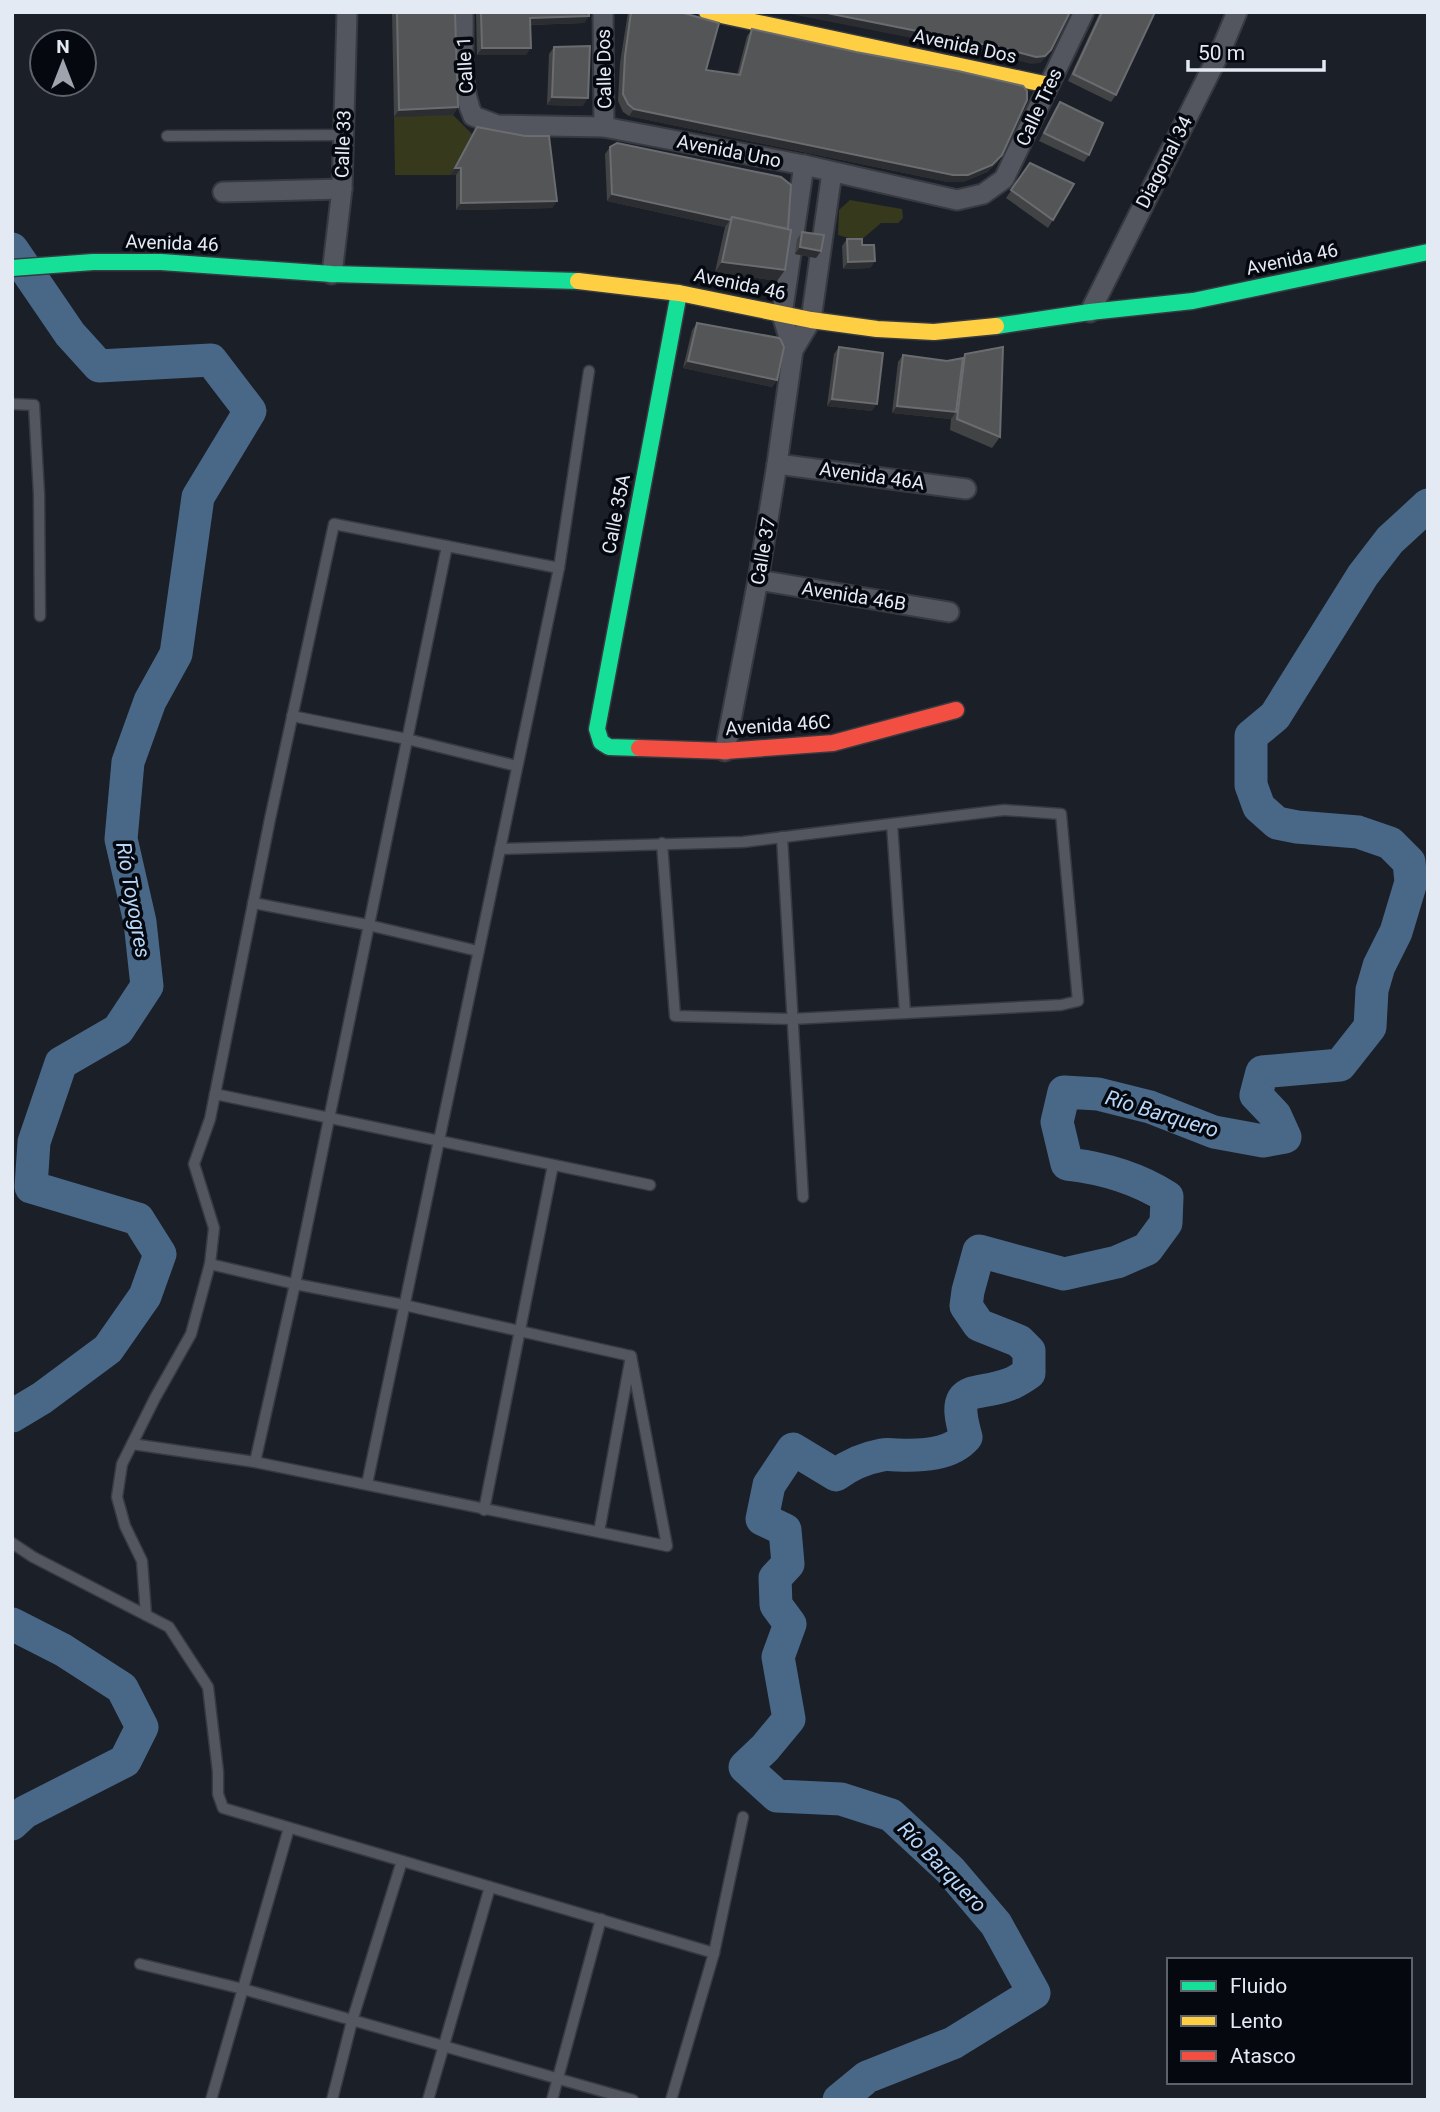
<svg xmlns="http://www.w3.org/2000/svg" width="1440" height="2112" font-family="Roboto,sans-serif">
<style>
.green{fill:#37391d}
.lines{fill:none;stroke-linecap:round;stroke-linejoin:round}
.river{stroke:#496888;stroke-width:33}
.lane-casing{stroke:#373a41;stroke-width:13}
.street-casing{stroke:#373a41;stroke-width:23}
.fast-casing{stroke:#373a41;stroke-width:19}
.slow-casing{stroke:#373a41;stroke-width:19}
.jam-casing{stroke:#373a41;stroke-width:19}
.lane{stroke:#53565e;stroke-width:10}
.street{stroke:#53565e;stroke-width:19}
.fast{stroke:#16e098;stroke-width:16}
.slow{stroke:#ffcf43;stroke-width:16}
.jam{stroke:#f24e42;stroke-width:16}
.wall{fill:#424344}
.shaded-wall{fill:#2b2d31}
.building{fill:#545557;stroke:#6a6c70;stroke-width:2}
.labels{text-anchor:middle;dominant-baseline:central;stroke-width:7;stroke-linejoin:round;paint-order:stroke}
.street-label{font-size:19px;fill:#e4eaf4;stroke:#05080e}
.water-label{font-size:21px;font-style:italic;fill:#b7d6f8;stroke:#05080e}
</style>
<rect width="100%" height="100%" fill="#1b1f28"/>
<!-- green -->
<g class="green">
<polygon points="453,115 472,134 450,175 395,175 394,117"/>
<polygon points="850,200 902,209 903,218 898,223 881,223 860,241 838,235 839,210"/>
</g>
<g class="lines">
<!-- river -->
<g class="river">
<polyline points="12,249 70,334 99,366 211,360 250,411 198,497 176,654 150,701 128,762 121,839 140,922 147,986 118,1030 61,1063 34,1142 31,1187 138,1219 160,1254 145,1296 108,1349 42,1398 12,1416"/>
<polyline points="12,1624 63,1650 122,1688 142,1727 125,1761 25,1812 12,1824"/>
<path d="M 839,2100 L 867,2077 L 953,2043 L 1034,1993 L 996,1924 L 950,1870 L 891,1815 L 841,1799 L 777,1796 L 745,1767 L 765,1748 L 789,1719 L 778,1657 L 790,1624 L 776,1605 L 775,1578 L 788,1564 L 785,1530 L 762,1519 L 769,1485 L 793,1449 L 836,1475 C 849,1465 866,1458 882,1455 C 887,1454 893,1455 898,1455 C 921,1456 951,1455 966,1437 C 950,1381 973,1398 1010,1384 C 1016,1382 1023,1377 1029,1373 L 1029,1351 L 1019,1341 L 979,1325 L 966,1306 L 968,1291 L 979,1251 L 1064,1274 L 1117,1262 L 1147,1249 L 1166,1223 L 1167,1197 C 1137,1178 1103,1168 1067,1164 L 1057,1122 L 1064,1092 L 1098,1094 L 1150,1107 L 1214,1132 L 1263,1141 L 1285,1137 L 1275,1115 L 1256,1095 L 1262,1072 L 1340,1065 L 1370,1027 L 1372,990 L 1379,966 L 1396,932 L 1411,882 L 1409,862 L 1390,843 L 1358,832 L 1297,827 L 1277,823 L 1259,807 L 1251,785 L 1251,736 L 1275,716 L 1363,575 L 1390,540 L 1428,505"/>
</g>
<defs>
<g id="lane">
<polyline points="167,136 343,135"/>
<polyline points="12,404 34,405 39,494 40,616"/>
<polyline points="292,716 407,739 517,766"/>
<polyline points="892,824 905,1013"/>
<polyline points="782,837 803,1197"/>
<polyline points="500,849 743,842 1004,810 1061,814 1078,1001 1061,1005 792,1019 675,1016 662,843"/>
<polyline points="253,903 368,925 478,951"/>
<polyline points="215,1094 650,1185"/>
<polyline points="210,1264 295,1284 404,1305 631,1356"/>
<polyline points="132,1444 255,1462 667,1546 631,1356 599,1532"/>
<polyline points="255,1462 295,1284 447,546"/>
<polyline points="367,1484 559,568 589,371"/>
<polyline points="484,1510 553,1165"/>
<polyline points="12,1543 33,1557 169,1627 208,1687 218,1772 218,1794 223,1808 714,1953 743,1817"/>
<polyline points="146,1615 142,1561 125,1526 117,1497 122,1464 155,1398 191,1334 210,1264 214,1228 194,1164 210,1119 270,819 334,524 559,568"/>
<polyline points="140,1964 243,1989 633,2100"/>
<polyline points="211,2100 289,1828"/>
<polyline points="332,2100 352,2021 402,1861"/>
<polyline points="428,2100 490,1887"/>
<polyline points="552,2100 601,1919"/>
<polyline points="671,2100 714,1953"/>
</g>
<g id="street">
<path d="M 463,12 C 464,46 459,85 473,116 L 497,125 L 604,127 L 804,165 L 957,200 L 983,194 L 1004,179 L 1084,12"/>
<polyline points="603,12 604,127"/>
<polyline points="223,192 342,189"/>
<polyline points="332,274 342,189 347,12"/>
<polyline points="1090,312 1222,48 1237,12"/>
<polyline points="793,350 782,315 804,165"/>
<polyline points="777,464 966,489"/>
<polyline points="758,580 949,612"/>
<polyline points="725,751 758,580 777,464 793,350 811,320 832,172"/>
</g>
<g id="fast">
<polyline points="12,268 93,262 161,262 332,274 578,281"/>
<polyline points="996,326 1090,312 1193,301 1428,252"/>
<polyline points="639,748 609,747 601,742 597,729 679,293"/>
</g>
<g id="slow">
<polyline points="707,12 1049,85"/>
<polyline points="578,281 679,293 811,320 877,329 934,332 996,326"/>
</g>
<polyline id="jam" points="639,748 725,751 833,743 956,710"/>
</defs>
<!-- lane casing -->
<use href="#lane" class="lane-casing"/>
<!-- street casing -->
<use href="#street" class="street-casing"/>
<!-- fast casing -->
<use href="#fast" class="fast-casing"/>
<!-- slow casing -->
<use href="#slow" class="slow-casing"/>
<!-- jam casing -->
<use href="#jam" class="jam-casing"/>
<!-- lane -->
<use href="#lane" class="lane"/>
<!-- street -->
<use href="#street" class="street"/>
<!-- fast -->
<use href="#fast" class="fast"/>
<!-- slow -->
<use href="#slow" class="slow"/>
<!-- jam -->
<use href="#jam" class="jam"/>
</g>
<!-- wall -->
<g class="wall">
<polygon points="392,12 455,12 458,107 453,115 394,117"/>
<polygon points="476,12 589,12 589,16 584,23 530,25 526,55 477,55"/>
<polygon points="628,12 680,12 706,70 737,75 747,36 752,29 1002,155 997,163 987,172 963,182 948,182 629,116 623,112 618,101 620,63"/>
<polygon points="1100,12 1155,12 1116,95 1111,102 1068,81"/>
<polygon points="554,47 583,106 547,105 549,54"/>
<polygon points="1060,102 1089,155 1084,162 1039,141 1055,109"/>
<polygon points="477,127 557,201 552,208 456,210 456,175 450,175 472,134"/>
<polygon points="610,147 781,177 777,281 715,272 725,227 607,201 605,154"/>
<polygon points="1030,163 1053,220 1048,228 1006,198"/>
<polygon points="802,232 821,251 816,258 795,254 797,239"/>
<polygon points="847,239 862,245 875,261 870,268 843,269 842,246"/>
<polygon points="697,323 777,380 772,387 683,368 692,330"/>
<polygon points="839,347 872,411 827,406 834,354"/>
<polygon points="965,354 1000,437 992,448 950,430 951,419 892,413 898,362 903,355 947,361 963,358"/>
</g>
<!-- shaded-wall -->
<g class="shaded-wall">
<polygon points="781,12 822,12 1051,50 1046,57 1040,63 1031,64 997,55"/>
<polygon points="589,16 584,23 525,25 530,18"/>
<polygon points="482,48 531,48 526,55 477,55"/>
<polygon points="552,97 588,98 583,106 547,105"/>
<polygon points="458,107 453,115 394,117 399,110"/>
<polygon points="634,109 1002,155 997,163 987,172 963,182 948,182 629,116"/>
<polygon points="455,168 461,168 456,175 450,175"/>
<polygon points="612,194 730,220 725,227 607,201"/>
<polygon points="557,201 552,208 456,210 461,203"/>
<polygon points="800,247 821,251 816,258 795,254"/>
<polygon points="875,261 870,268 843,269 848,262"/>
<polygon points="722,262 785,270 777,281 715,272"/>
<polygon points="688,361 777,380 772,387 683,368"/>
<polygon points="832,399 877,404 872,411 827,406"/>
<polygon points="897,406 956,412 951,419 892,413"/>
</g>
<!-- building -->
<g class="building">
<polygon points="397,12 455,12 458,107 399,110"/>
<polygon points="481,12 589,12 589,16 530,18 531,48 482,48"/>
<polygon points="631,12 680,12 719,23 706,70 740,75 752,29 856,52 958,71 1023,86 1027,91 1027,100 1002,155 992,165 968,175 953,175 634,109 628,104 623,94 625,56"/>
<polygon points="822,12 1070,12 1051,50 1045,56 1036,57 1002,48"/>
<polygon points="1102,12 1155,12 1116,95 1073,74"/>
<polygon points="590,46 588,98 552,97 554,47"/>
<polygon points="1060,102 1103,123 1089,155 1044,133"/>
<polygon points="477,127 525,136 549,136 557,201 461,203 461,168 455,168"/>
<polygon points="617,143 781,177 791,185 788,229 732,217 730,220 612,194 610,147"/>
<polygon points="1030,163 1074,184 1053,220 1011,190"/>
<polygon points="732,217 791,230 785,270 722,262"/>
<polygon points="802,232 824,235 821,251 800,247"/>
<polygon points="847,239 862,239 862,245 874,245 875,261 848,262"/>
<polygon points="697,323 779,338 781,340 784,347 777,380 688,361"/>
<polygon points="839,347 883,353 877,404 832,399"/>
<polygon points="1003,347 1000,437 957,419 965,354"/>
<polygon points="903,355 947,361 963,358 956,412 897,406"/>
</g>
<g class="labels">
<!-- street labels -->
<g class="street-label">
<text transform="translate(965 46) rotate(12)">Avenida Dos</text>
<text transform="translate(465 65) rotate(-93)">Calle 1</text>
<text transform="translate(604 69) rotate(-91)">Calle Dos</text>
<text transform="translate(1039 107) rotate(-65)">Calle Tres</text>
<text transform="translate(343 144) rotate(-88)">Calle 33</text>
<text transform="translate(729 151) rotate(11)">Avenida Uno</text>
<text transform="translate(1164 162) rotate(-63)">Diagonal 34</text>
<text transform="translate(172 243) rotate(2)">Avenida 46</text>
<text transform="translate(1292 259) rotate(-12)">Avenida 46</text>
<text transform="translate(740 284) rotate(12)">Avenida 46</text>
<text transform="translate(872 476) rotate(8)">Avenida 46A</text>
<text transform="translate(616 514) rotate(-79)">Calle 35A</text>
<text transform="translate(763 551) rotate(-80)">Calle 37</text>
<text transform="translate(854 596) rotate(9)">Avenida 46B</text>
<text transform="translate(778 725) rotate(-4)">Avenida 46C</text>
</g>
<!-- water labels -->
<g class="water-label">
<text transform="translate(133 900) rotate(80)">Río Toyogres</text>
<text transform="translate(1162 1114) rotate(17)">Río Barquero</text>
<text transform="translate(942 1867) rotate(46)">Río Barquero</text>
</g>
</g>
<!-- border -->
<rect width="1440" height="2112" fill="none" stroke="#e4eaf4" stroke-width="28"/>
<!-- legend -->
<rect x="1167" y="1958" width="245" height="126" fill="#05080e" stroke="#5e626a" stroke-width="2"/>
<rect x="1181" y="1981" width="35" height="10" fill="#16e098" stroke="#5e626a" stroke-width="2"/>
<text x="1230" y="1993" font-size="21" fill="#e4eaf4">Fluido</text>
<rect x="1181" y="2016" width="35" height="10" fill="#ffcf43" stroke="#5e626a" stroke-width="2"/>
<text x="1230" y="2028" font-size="21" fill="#e4eaf4">Lento</text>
<rect x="1181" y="2051" width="35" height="10" fill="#f24e42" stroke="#5e626a" stroke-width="2"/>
<text x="1230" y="2063" font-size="21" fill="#e4eaf4">Atasco</text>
<!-- north arrow -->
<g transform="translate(63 63)"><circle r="33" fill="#05080e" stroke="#5e626a" stroke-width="2"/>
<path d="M0-5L12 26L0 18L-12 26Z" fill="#9ea3ad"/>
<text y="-10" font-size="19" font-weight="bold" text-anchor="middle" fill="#e4eaf4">N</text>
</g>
<!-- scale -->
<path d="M1188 60v10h136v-10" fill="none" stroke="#e4eaf4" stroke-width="3.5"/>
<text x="1198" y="60" font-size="21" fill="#e4eaf4" stroke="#05080e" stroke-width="5" paint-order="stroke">50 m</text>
</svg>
